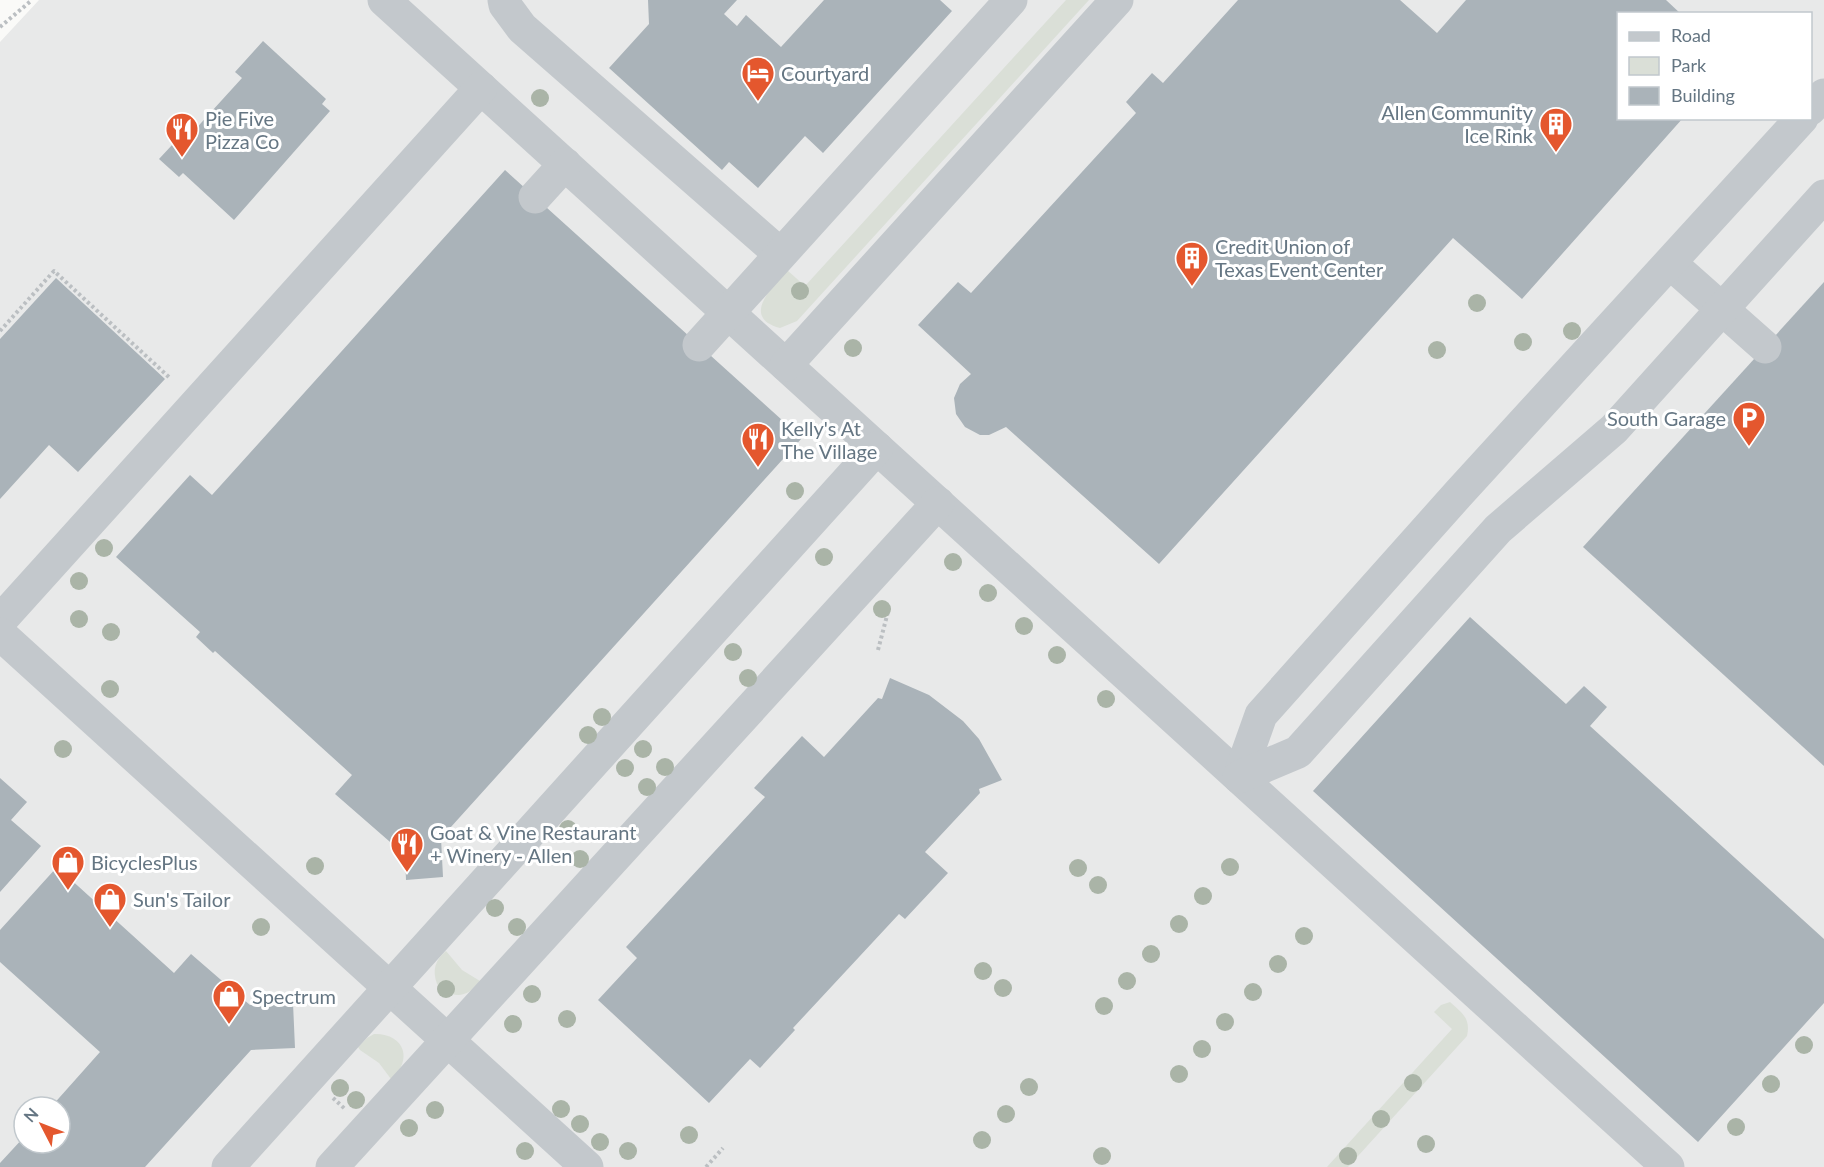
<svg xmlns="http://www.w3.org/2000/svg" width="1824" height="1167" font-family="Lato,sans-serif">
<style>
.built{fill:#e8e9e9;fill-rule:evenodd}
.green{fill:#dadfd7}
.building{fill:#aab3b9}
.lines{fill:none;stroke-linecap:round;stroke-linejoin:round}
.path{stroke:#bbbfc2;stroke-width:4;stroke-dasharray:3 3;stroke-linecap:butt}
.minor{stroke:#c3c8cc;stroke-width:33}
.tree{fill:#aab4a7}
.labels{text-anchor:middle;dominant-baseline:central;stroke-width:6;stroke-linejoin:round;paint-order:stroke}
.poi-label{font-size:20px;fill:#657683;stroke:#fff;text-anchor:start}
</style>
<rect width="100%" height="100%" fill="#fafaf8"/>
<!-- built -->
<path class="built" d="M 39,0 L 1824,0 L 1824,1167 L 0,1167 L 0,42 ZM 1618,14 L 1810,14 L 1810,118 L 1618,118 ZM 24,1107 L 60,1107 L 60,1143 L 24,1143 Z"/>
<!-- green -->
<g class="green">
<path d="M 1066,0 L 1089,0 L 797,321 L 780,328 C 740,317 773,287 787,270 L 805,286 Z"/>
<path d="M 446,951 L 462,970 L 480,981 C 468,998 452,1000 437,984 C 432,970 435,960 446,951 Z"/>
<path d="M 1450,1002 C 1462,1013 1471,1018 1467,1036 L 1348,1167 L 1327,1167 L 1452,1029 L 1434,1012 L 1441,1005 Z"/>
<path d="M 374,1034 C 404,1033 414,1060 391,1079 L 379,1063 L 360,1050 L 358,1047 L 367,1038 Z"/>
</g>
<!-- building -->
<g class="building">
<polygon points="648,0 737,0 724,14 737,26 746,15 781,47 824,0 940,0 952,11 823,153 805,136 758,188 729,162 722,170 609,68 649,24"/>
<polygon points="1238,0 1400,0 1437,33 1466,0 1666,0 1681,14 1618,14 1618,118 1683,118 1522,299 1453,238 1159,564 1006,427 989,435 980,435 965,427 956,414 954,398 960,384 971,374 918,325 958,282 971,293 1136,113 1126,102 1152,73 1163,83"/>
<polygon points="263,41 326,99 322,104 330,111 234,220 183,173 179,177 159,159 186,130 191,134 242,78 235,72"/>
<polygon points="505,170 802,438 441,838 443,877 406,880 405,855 335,794 352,775 215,651 213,653 196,637 200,632 116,557 190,475 212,495"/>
<polygon points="56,278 165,379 78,472 49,445 0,499 0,339"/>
<polygon points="1824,282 1824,766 1583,547"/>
<polygon points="1470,617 1566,704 1584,686 1607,707 1590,726 1824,939 1824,1003 1698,1142 1313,791"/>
<polygon points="890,678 929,695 963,721 979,739 1002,780 979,789 980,793 925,852 948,873 905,919 899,914 793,1028 795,1030 760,1068 750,1059 709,1103 598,1000 637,958 626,947 765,797 754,788 802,736 824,757 878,698 882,699"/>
<polygon points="0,778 27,802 11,820 41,846 0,892"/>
<polygon points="57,867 174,973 191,954 250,1005 293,1003 295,1048 251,1050 145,1167 0,1167 0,1163 24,1137 24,1143 60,1143 60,1107 51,1107 100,1052 0,962 0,930"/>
</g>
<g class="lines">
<!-- path -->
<g class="path">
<polyline points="0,27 32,0"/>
<polyline points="0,331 54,271 171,379"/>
<polyline points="878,650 889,608"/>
<polyline points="333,1098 345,1109"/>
<polyline points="706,1167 723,1148"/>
</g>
<!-- minor -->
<g class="minor">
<polyline points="384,0 1668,1167"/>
<polyline points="504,0 505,5 522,28 780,254"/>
<polyline points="1810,109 1824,95"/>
<polyline points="535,197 565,164"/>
<polyline points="1670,263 1765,347"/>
<polyline points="699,345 1011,0"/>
<polyline points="786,365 1117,0"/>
<polyline points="0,621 481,88"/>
<polyline points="0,634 587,1167"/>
<polyline points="1239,777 1261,715 1459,493 1802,118"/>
<polyline points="1239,777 1298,752 1498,529 1614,429 1824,196"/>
<polyline points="228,1167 877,448"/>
<polyline points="332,1167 938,503"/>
</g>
</g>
<!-- trees -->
<g class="tree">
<circle cx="540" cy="98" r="9"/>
<circle cx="800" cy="291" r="9"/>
<circle cx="1477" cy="303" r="9"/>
<circle cx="1572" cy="331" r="9"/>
<circle cx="1523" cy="342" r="9"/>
<circle cx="853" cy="348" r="9"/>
<circle cx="1437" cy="350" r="9"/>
<circle cx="795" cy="491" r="9"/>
<circle cx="104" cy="548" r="9"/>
<circle cx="824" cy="557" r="9"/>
<circle cx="953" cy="562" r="9"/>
<circle cx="79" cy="581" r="9"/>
<circle cx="988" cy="593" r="9"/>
<circle cx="882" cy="609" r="9"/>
<circle cx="79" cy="619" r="9"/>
<circle cx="1024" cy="626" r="9"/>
<circle cx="111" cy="632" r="9"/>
<circle cx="733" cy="652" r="9"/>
<circle cx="1057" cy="655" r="9"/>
<circle cx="748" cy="678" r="9"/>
<circle cx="110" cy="689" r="9"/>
<circle cx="1106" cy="699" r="9"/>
<circle cx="602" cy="717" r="9"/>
<circle cx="588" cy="735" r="9"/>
<circle cx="63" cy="749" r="9"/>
<circle cx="643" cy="749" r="9"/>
<circle cx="665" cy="767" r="9"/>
<circle cx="625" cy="768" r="9"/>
<circle cx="647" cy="787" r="9"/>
<circle cx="568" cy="829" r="9"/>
<circle cx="580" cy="859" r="9"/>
<circle cx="315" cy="866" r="9"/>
<circle cx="1230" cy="867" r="9"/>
<circle cx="1078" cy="868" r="9"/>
<circle cx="1098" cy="885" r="9"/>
<circle cx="1203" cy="896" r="9"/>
<circle cx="495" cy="908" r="9"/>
<circle cx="1179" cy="924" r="9"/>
<circle cx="261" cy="927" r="9"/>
<circle cx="517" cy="927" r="9"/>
<circle cx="1304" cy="936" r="9"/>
<circle cx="1151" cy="954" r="9"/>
<circle cx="1278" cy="964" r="9"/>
<circle cx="983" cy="971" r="9"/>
<circle cx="1127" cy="981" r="9"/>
<circle cx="1003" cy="988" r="9"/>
<circle cx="446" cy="989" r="9"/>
<circle cx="1253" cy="992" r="9"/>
<circle cx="532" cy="994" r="9"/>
<circle cx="1104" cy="1006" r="9"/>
<circle cx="567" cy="1019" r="9"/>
<circle cx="1225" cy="1022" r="9"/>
<circle cx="513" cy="1024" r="9"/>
<circle cx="1804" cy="1045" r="9"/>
<circle cx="1202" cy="1049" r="9"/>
<circle cx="1179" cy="1074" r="9"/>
<circle cx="1413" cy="1083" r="9"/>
<circle cx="1771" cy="1084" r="9"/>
<circle cx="1029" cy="1087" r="9"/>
<circle cx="340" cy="1088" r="9"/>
<circle cx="356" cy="1100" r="9"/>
<circle cx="561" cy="1109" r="9"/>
<circle cx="435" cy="1110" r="9"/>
<circle cx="1006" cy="1114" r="9"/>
<circle cx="1381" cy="1119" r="9"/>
<circle cx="580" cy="1124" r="9"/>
<circle cx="1736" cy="1127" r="9"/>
<circle cx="409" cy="1128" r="9"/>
<circle cx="689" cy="1135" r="9"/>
<circle cx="982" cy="1140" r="9"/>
<circle cx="600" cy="1142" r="9"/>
<circle cx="1426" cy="1144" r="9"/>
<circle cx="525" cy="1151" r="9"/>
<circle cx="628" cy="1151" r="9"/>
<circle cx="1102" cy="1156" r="9"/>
<circle cx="1348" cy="1156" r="9"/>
</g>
<!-- icons -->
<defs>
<symbol id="hotel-pin" viewBox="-11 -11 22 30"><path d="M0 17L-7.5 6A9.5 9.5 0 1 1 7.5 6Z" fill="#e4572e" stroke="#fff"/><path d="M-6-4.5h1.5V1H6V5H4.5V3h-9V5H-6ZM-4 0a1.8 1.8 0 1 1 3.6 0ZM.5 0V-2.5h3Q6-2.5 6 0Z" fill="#fff"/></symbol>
<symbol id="building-pin" viewBox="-11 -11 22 30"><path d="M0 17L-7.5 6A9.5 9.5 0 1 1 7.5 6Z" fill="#e4572e" stroke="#fff"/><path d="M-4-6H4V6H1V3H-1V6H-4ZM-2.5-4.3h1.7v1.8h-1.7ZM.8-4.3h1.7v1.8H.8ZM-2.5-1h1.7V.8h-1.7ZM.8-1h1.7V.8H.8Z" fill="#fff"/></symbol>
<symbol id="restaurant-pin" viewBox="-11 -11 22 30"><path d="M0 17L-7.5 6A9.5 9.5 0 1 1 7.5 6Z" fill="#e4572e" stroke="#fff"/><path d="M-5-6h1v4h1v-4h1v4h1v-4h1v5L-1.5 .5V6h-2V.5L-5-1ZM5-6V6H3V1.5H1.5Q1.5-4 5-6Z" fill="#fff"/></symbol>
<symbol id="parking-pin" viewBox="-11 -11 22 30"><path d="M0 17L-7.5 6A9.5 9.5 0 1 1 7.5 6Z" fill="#e4572e" stroke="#fff"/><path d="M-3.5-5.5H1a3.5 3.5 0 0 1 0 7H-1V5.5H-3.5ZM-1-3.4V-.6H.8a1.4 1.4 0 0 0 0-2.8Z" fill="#fff"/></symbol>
<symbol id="shop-pin" viewBox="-11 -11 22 30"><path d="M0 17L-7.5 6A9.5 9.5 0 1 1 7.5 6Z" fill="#e4572e" stroke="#fff"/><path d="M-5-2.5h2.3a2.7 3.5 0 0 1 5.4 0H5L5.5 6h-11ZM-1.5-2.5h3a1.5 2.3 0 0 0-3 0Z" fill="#fff"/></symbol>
</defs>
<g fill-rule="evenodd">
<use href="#hotel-pin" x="739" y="54" width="38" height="52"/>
<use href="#building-pin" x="1537" y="105" width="38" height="52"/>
<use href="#restaurant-pin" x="163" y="110" width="38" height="52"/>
<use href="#building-pin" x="1173" y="239" width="38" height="52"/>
<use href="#parking-pin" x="1730" y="399" width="38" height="52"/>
<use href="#restaurant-pin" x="739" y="420" width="38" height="52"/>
<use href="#restaurant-pin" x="388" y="825" width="38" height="52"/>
<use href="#shop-pin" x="49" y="843" width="38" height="52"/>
<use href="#shop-pin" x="91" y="880" width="38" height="52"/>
<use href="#shop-pin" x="210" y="977" width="38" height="52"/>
</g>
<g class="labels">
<!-- poi labels -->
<g class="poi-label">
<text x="781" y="73">Courtyard</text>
<text x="1533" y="112" text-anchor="end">Allen Community<tspan x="1533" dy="23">Ice Rink</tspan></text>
<text x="205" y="118">Pie Five<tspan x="205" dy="23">Pizza Co</tspan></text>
<text x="1215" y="246">Credit Union of<tspan x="1215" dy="23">Texas Event Center</tspan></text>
<text x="1726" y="418" text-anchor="end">South Garage</text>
<text x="781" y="428">Kelly's At<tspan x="781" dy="23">The Village</tspan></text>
<text x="430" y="832">Goat &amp; Vine Restaurant<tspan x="430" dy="23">+ Winery - Allen</tspan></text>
<text x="91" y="862">BicyclesPlus</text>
<text x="133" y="899">Sun's Tailor</text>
<text x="252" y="996">Spectrum</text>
</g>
</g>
<!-- legend -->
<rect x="1617" y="12" width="195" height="108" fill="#ffffff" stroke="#c1c8cd" stroke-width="1.5"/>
<rect x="1629" y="32" width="30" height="9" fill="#c3c8cc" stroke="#c1c8cd" stroke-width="1.5"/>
<text x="1671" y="42" font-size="18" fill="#657683">Road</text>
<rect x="1629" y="57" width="30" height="18" fill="#dadfd7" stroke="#c1c8cd" stroke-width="1.5"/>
<text x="1671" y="72" font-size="18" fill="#657683">Park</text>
<rect x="1629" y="87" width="30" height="18" fill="#aab3b9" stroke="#c1c8cd" stroke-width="1.5"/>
<text x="1671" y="102" font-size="18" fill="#657683">Building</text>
<!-- north arrow -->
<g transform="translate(42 1125) rotate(312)"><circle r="28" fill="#ffffff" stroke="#c1c8cd" stroke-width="1.5"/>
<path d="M0-4.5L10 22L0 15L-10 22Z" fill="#e4572e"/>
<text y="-9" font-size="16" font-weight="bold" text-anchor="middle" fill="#657683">N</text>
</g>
</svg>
